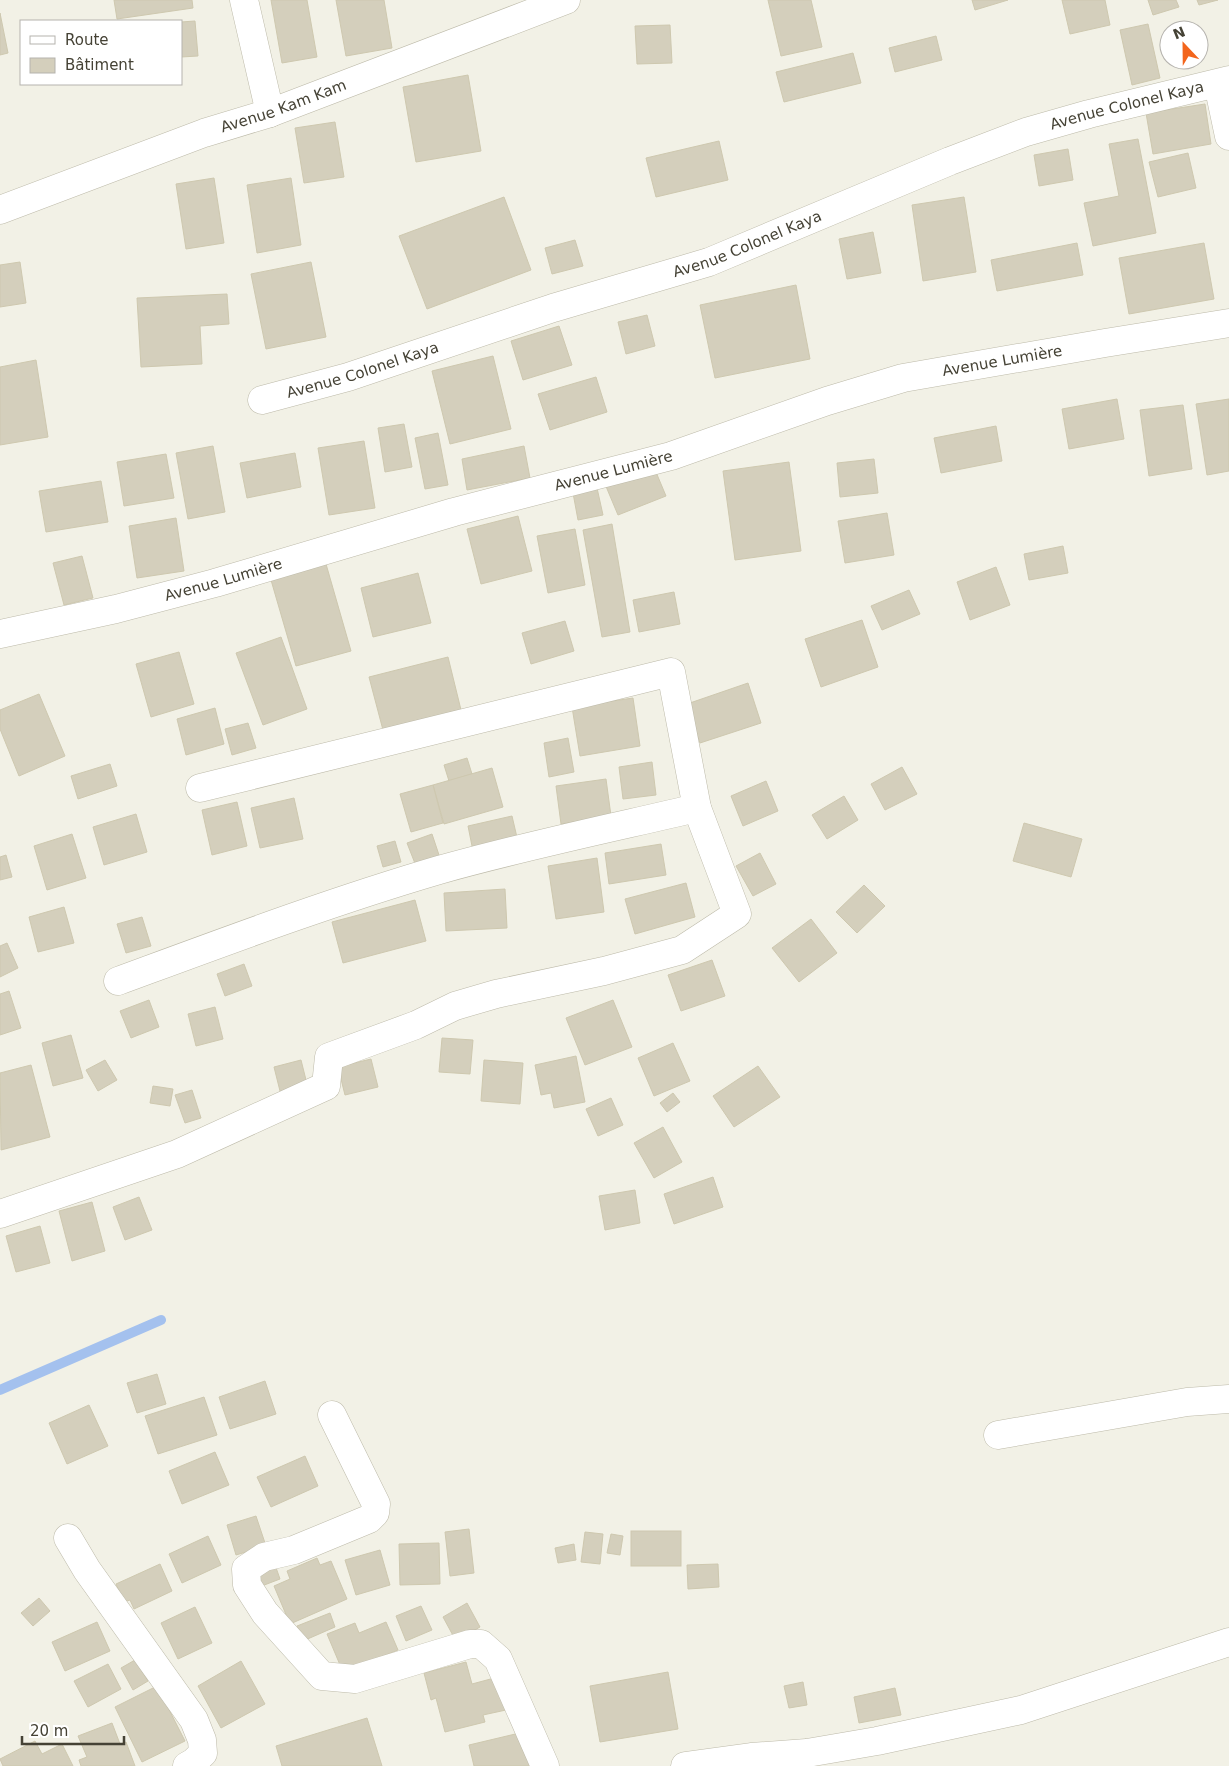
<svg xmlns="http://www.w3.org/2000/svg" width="1229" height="1766" font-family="'DejaVu Sans',sans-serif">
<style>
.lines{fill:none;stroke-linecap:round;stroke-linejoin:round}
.stream{stroke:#a4c1ee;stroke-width:10}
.building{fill:#d4cfbc;stroke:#cec8af}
.street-casing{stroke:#bdbaa9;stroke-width:29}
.street{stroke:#fff;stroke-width:28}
.labels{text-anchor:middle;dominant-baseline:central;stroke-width:5;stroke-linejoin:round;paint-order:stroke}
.street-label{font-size:15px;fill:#454235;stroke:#fff}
</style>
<rect width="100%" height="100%" fill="#f2f1e6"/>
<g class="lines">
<!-- stream -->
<polyline class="stream" points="0,1390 161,1320"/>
</g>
<!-- building -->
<g class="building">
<polygon points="114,0 192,0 193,8 117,19"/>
<polygon points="271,0 307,0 317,57 282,63"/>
<polygon points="336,0 384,0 392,48 346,56"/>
<polygon points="768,0 811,0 822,47 781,56"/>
<polygon points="972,0 1008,0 975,10"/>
<polygon points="1062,0 1105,0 1110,25 1070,34"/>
<polygon points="1148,0 1176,0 1179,7 1153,15"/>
<polygon points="1197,0 1218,0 1199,5"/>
<polygon points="0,13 8,53 0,55"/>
<polygon points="195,21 198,56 181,57 181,22"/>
<polygon points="1148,24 1160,78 1132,85 1120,30"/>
<polygon points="670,25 672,63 637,64 635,26"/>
<polygon points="936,36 942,60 895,72 889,48"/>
<polygon points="853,53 861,83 784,102 776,72"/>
<polygon points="468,75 481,151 416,162 403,87"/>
<polygon points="1205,104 1211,144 1153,154 1146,113"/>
<polygon points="335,122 344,177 304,183 295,128"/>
<polygon points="1138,139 1156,233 1093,246 1084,203 1119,196 1109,144"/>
<polygon points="719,141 728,180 656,197 646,158"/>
<polygon points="1068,149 1073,180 1039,186 1034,155"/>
<polygon points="1188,153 1196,188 1158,197 1149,162"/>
<polygon points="214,178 224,243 186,249 176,184"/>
<polygon points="291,178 301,245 257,253 247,185"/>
<polygon points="504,197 531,270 427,309 399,236"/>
<polygon points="964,197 976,272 923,281 912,205"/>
<polygon points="873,232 881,273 847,279 839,239"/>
<polygon points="575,240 583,266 552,274 545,248"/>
<polygon points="1077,243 1083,275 997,291 991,260"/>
<polygon points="1204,243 1214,299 1129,314 1119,258"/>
<polygon points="20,262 26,303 0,307 0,265"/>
<polygon points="311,262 326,337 266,349 251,274"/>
<polygon points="796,285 810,359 715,378 700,305"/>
<polygon points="227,294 229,324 200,326 202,364 141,367 137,298"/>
<polygon points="647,315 655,346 626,354 618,322"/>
<polygon points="559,326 572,365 523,380 511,341"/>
<polygon points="493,356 511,429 450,444 432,371"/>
<polygon points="36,360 48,437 0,445 0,367"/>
<polygon points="596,377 607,412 550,430 538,394"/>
<polygon points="1117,399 1124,439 1069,449 1062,409"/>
<polygon points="1229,399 1229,471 1207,475 1196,404"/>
<polygon points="1183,405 1192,469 1149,476 1140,410"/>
<polygon points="404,424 412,467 385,472 378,428"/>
<polygon points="996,426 1002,461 941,473 934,438"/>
<polygon points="438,433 448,485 425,489 415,438"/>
<polygon points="364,441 375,508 329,515 318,448"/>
<polygon points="213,446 225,512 188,519 176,453"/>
<polygon points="524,446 530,478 467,490 462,459"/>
<polygon points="295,453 301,487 247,498 240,463"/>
<polygon points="166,454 174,498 124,506 117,462"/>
<polygon points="874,459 878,493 840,497 837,463"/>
<polygon points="789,462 801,551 735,560 723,471"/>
<polygon points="653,465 666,496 618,515 605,484"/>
<polygon points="101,481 108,522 46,532 39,491"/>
<polygon points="597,488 603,515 578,520 573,493"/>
<polygon points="887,513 894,555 845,563 838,521"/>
<polygon points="518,516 532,571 481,584 467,529"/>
<polygon points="176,518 184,571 137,578 129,526"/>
<polygon points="612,524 630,632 602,637 583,530"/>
<polygon points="575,529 585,585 548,593 537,536"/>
<polygon points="1063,546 1068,573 1029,580 1024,554"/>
<polygon points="82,556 93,598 64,605 53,563"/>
<polygon points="326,564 351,651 296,666 271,580"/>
<polygon points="996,567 1010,605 970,620 957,582"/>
<polygon points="418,573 431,623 373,637 361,588"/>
<polygon points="909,590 920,614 882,630 871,606"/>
<polygon points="674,592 680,624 639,632 633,600"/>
<polygon points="862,620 878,667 821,687 805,639"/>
<polygon points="565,621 574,651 531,664 522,633"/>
<polygon points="281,637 307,709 263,725 236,653"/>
<polygon points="179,652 194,704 151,717 136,664"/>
<polygon points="448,657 461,710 383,730 369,677"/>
<polygon points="748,683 761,723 700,743 687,704"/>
<polygon points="39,694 65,756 19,776 0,729 0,710"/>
<polygon points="633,698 640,746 580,756 572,707"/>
<polygon points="215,708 224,744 186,755 177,719"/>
<polygon points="248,723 256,748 232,755 225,729"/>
<polygon points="568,738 574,772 549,777 544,743"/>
<polygon points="467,758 472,774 449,781 444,765"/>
<polygon points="652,762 656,795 623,799 619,767"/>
<polygon points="110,764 117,786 78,799 71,776"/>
<polygon points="902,767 917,794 885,810 871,784"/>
<polygon points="492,768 503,807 444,824 433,785"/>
<polygon points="606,779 611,816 561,824 556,786"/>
<polygon points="766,781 778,811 743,826 731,796"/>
<polygon points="433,785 443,823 411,832 400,794"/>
<polygon points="844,796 858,820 827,839 812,815"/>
<polygon points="294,798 303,839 260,848 251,808"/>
<polygon points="237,802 247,846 212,855 202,810"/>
<polygon points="136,814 147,852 104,865 93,827"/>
<polygon points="512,816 519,846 473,851 468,826"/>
<polygon points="1024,823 1082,839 1071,877 1013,861"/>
<polygon points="72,834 86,878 47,890 34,846"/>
<polygon points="432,834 440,858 416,866 407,843"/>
<polygon points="395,841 401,862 383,867 377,846"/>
<polygon points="661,844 666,875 609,884 605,853"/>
<polygon points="760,853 776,884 753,896 736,866"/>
<polygon points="6,855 12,877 0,880 0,857"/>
<polygon points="597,858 604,912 556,919 548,866"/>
<polygon points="686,883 695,917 635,934 625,899"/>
<polygon points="864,885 885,906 857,933 836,912"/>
<polygon points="505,889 507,928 446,931 444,893"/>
<polygon points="415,900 426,941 343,963 332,922"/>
<polygon points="64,907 74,943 38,952 29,917"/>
<polygon points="142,917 151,946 126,953 117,924"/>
<polygon points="811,919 837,953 799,982 772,948"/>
<polygon points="7,943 18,968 0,977 0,946"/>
<polygon points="712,960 725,996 681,1011 668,975"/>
<polygon points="244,964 252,986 225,996 217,974"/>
<polygon points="9,991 21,1028 0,1035 0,994"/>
<polygon points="149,1000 159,1027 131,1038 120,1011"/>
<polygon points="613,1000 632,1047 585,1065 566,1018"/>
<polygon points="215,1007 223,1039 196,1046 188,1014"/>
<polygon points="71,1035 83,1078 53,1086 42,1043"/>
<polygon points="442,1038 473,1040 470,1074 439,1072"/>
<polygon points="673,1043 690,1081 654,1096 638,1058"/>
<polygon points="576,1056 585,1102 554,1108 551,1093 541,1095 535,1065"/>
<polygon points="371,1059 378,1087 345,1095 338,1067"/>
<polygon points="105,1060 117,1080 98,1091 86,1070"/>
<polygon points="301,1060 308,1088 281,1095 274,1067"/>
<polygon points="484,1060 523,1063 520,1104 481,1101"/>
<polygon points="31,1065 50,1137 1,1150 0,1073"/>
<polygon points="758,1066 780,1097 734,1127 713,1096"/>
<polygon points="153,1086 173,1089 170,1106 150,1103"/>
<polygon points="192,1090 201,1118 185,1123 175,1095"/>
<polygon points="673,1093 680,1102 667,1112 660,1103"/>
<polygon points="611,1098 623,1125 598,1136 586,1109"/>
<polygon points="663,1127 682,1162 654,1178 634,1143"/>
<polygon points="713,1177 723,1207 674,1224 664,1194"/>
<polygon points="635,1190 640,1223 605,1230 599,1196"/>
<polygon points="139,1197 152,1230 125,1240 113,1207"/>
<polygon points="92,1202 105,1251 72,1261 59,1211"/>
<polygon points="40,1226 50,1263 16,1272 6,1236"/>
<polygon points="157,1374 166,1404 137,1413 127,1383"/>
<polygon points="265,1381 276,1414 230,1429 219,1397"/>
<polygon points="204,1397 217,1435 158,1454 145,1416"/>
<polygon points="89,1405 108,1446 67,1464 49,1423"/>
<polygon points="215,1452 229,1485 182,1504 169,1471"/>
<polygon points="305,1456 318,1486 271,1507 257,1477"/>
<polygon points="256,1516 266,1546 236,1555 227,1525"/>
<polygon points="469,1529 474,1573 450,1576 445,1532"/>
<rect x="631" y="1531" width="50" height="35"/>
<polygon points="585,1532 603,1534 600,1564 581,1562"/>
<polygon points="611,1534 623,1536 620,1555 607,1553"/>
<polygon points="208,1536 221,1565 182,1583 169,1554"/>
<polygon points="439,1543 440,1584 400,1585 399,1544"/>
<polygon points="574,1544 576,1560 558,1563 555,1548"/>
<polygon points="380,1550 390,1585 356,1595 345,1560"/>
<polygon points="317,1558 320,1565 331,1561 347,1599 290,1624 274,1586 290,1579 287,1571"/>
<polygon points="274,1562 280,1579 259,1587 253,1570"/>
<polygon points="160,1564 172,1591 134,1609 130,1600 124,1602 116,1584"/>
<polygon points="718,1564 719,1587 688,1589 687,1565"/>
<polygon points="39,1598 50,1611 33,1626 21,1613"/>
<polygon points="467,1603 480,1627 456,1641 443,1617"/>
<polygon points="421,1606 432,1630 406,1641 396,1616"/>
<polygon points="195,1607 212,1643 178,1659 161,1623"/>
<polygon points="330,1613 335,1627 303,1641 297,1626"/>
<polygon points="97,1622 110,1651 65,1671 52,1642"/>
<polygon points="386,1622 398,1650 343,1672 327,1634 355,1623 359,1633"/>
<polygon points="135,1660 148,1681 133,1690 121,1668"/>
<polygon points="241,1661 265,1704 221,1728 198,1686"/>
<polygon points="466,1662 472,1684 498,1677 506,1710 483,1715 485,1722 445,1732 436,1698 431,1700 424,1673"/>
<polygon points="108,1664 121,1689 88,1707 74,1681"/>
<polygon points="668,1672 678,1729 600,1742 590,1686"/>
<polygon points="803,1682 807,1705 789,1708 784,1686"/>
<polygon points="157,1686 185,1741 142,1762 115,1707"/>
<polygon points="895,1688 901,1715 859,1723 854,1697"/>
<polygon points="367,1718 382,1766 282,1766 276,1746"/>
<polygon points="112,1723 120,1744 126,1742 135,1766 81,1766 79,1760 87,1757 78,1736"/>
<polygon points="528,1731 536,1766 474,1766 469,1745"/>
<polygon points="35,1741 42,1754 62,1744 73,1766 3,1766 0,1759"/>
</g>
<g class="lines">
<defs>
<g id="street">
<polyline points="244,0 270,113"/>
<polyline points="1218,84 1229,136"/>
<path id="s1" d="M 0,210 L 204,133 L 270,113 L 566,0"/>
<path id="s2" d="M 262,400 L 348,377 L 553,308 L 709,262 L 950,161 L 1026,132 L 1089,114 L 1229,80"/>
<path id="s3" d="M 0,634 L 116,609 L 215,583 L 454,512 L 671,456 L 827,401 L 903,378 L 1105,343 L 1229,323"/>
<path d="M 118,981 C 224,942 330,902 439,870 C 524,846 611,828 697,808"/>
<polyline points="0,1214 177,1154 326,1086 329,1057 416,1025 455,1006 496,994 604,971 682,950 737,914 697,808 671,672 200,788"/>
<polyline points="332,1415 376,1504 375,1513 369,1519 294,1550 264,1557 246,1569 247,1585 265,1613 322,1676 355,1679 470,1644 481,1644 498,1659 545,1766"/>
<polyline points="998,1435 1187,1402 1229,1399"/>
<polyline points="68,1538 87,1570 194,1720 202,1740 203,1753 194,1762 187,1766"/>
<polyline points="685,1766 751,1757 807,1753 877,1741 1021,1710 1229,1642"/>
</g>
</defs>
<!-- street casing -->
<use href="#street" class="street-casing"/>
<!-- street -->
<use href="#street" class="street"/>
</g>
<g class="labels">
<!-- street labels -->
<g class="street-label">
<text stroke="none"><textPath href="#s1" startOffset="302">Avenue Kam Kam</textPath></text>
<text stroke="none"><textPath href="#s2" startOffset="915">Avenue Colonel Kaya</textPath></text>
<text stroke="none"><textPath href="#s2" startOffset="510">Avenue Colonel Kaya</textPath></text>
<text stroke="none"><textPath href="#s3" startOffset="1040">Avenue Lumière</textPath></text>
<text stroke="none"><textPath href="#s2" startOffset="105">Avenue Colonel Kaya</textPath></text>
<text stroke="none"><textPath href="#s3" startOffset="635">Avenue Lumière</textPath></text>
<text stroke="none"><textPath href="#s3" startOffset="230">Avenue Lumière</textPath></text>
</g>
</g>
<!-- legend -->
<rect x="20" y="20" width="162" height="65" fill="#ffffff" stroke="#b5b3ae"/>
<rect x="30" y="36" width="25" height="8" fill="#ffffff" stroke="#b5b3ae"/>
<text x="65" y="45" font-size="15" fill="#454235">Route</text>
<rect x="30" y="58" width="25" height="15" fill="#d4cfbc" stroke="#b5b3ae"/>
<text x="65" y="70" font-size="15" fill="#454235">Bâtiment</text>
<!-- north arrow -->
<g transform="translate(1184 45) rotate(338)"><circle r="24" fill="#ffffff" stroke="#b5b3ae"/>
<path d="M0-4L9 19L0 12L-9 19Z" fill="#f3651c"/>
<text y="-8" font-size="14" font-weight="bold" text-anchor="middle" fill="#454235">N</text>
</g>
<!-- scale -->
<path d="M22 1736v8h102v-8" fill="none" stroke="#454235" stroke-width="2.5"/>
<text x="30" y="1736" font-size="15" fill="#454235" stroke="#ffffff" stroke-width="4" paint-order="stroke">20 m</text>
</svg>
